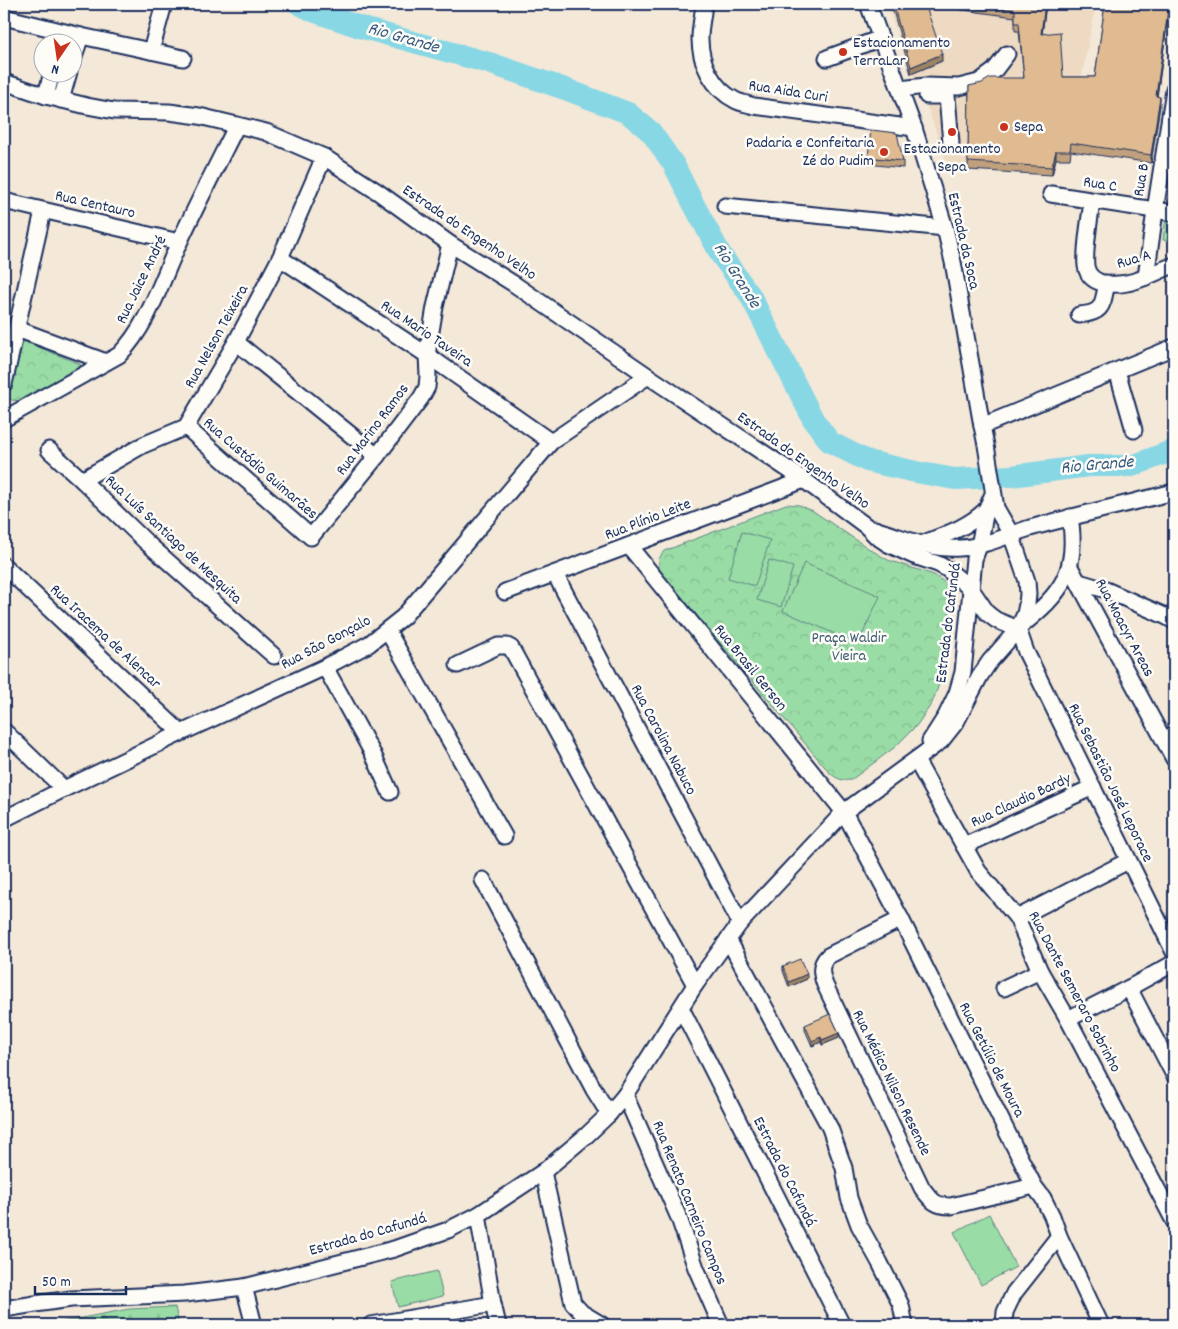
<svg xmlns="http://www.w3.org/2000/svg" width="1178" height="1329" font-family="Dekko,sans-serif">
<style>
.built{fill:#eedac3}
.forest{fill:url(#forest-firs);stroke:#5a8682}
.park{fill:url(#park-crowns);stroke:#5a8682}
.pitch{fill:#9adca6;stroke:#5a8682}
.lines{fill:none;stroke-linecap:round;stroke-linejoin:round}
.river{stroke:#88d7e5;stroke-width:22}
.minor-casing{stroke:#1b2f5e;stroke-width:19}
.minor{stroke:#fdfcf7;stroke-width:15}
.wall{fill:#c1a17d;stroke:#1b2f5e}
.shaded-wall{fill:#9d8366;stroke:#1b2f5e}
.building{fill:#e0bb91;stroke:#1b2f5e}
.poi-dot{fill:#c8321e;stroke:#fdfcf7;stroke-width:2}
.labels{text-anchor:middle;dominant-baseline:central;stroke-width:5;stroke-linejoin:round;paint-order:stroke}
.poi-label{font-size:16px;fill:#1b2f5e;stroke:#fdfcf7;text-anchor:start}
.street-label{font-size:16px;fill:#1b2f5e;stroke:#fdfcf7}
.park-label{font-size:16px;fill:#3b5a70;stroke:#fdfcf7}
.water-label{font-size:18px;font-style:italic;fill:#365980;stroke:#fdfcf7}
</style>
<defs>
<pattern id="forest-firs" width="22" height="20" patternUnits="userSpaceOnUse" patternTransform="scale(1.25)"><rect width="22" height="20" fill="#9adca6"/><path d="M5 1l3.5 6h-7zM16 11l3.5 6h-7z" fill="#84bd91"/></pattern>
<pattern id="park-crowns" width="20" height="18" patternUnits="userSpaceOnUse" patternTransform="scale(1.25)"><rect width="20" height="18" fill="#9adca6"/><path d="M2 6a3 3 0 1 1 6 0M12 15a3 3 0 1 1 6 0" fill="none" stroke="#84bd91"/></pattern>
</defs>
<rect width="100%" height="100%" fill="#f4e8d8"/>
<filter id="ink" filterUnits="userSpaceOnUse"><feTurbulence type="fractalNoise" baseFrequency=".02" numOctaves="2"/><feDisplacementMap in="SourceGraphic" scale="10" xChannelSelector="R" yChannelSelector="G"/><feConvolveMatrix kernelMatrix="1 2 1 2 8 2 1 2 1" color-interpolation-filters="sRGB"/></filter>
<g filter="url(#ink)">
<!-- built -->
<polygon class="built" points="887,4 1096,4 1080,85 1070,159 1056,159 1052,175 949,169 918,81 911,74"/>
<!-- forest -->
<polygon class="forest" points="175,1307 179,1325 45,1325 129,1309"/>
<!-- park -->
<g class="park">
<polygon points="18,341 26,342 80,364 82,369 21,401 11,400 4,394 4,380"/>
<path d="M 786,504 L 799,505 L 813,511 L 868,548 L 888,560 L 934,575 L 944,582 L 950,593 L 951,602 L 941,679 L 932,703 L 917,725 L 895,747 L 851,780 C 842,781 837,779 830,773 L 660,572 C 658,563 658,558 664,551 Z"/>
</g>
<!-- pitch -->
<g class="pitch">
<polygon points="1166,217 1174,218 1174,241 1163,240"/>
<polygon points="742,532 770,540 755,586 728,578"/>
<polygon points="769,560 793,567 781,607 757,600"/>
<polygon points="804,563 880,596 858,644 783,611"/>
<polygon points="989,1214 1016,1267 981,1285 954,1232"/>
<polygon points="437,1271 443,1296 398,1307 392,1282"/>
</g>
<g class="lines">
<!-- river -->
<polyline class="river" points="299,4 313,11 363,28 489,63 565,89 628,113 651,132 674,165 694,205 721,255 750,295 813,419 830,442 867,461 916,472 955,479 1011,476 1089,466 1132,466 1174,450"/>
<defs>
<g id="minor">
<path d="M 704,4 C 703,15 700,27 700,39 C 700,63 713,89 735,100 C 740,103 748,104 754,106 L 914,128"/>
<polyline points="4,17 81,36 183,58"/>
<polyline points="151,51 164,4"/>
<polyline points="827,58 881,38"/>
<polyline points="72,62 81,36"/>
<polyline points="4,82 46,96 87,106 114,111 169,112 199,116 266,132 324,157 378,192 450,244 514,284 648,376 804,480 866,526 876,536 888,544 914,556 938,564 947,569 971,589 988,614 996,620 1018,629"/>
<polyline points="900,89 926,86 959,87 979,82 994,71 1007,54"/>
<polyline points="46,96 52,72"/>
<polyline points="927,96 947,96 951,143"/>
<polyline points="61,100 69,72"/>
<polyline points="1051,194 1174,213"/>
<polyline points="4,201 179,242"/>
<path d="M 1092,201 C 1090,219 1084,249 1086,266 C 1089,288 1119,286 1135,281 C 1148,277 1161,270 1174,265"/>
<polyline points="725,206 945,228"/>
<polyline points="280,258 427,355 551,442"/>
<polyline points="1146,277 1155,211 1174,90"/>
<path d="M 1079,315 C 1104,313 1102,305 1107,283"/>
<polyline points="17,329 106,362"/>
<polyline points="236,342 377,456"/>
<polyline points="1117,371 1134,430"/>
<polyline points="4,384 43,211"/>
<path d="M 4,419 L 119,355 C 148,326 161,282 178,245 C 197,204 217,165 237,125"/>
<polyline points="982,426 1174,347"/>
<polyline points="186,427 311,537 377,456 421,398 427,387 428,376 427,355 435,307 450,244"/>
<polyline points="49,450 82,480 146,542 274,656"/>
<polyline points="82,480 143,445 186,427 236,342 280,258 324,157"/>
<path d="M 875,529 C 902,538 931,550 960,548 C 984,547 1007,535 1030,528 C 1078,515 1126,504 1174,492"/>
<path d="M 924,543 C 947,534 968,527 986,510"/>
<polyline points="629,546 844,812 901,919 1034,1186 1043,1198 1052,1216 1059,1236 1101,1325"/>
<polyline points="4,566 181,733"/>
<polyline points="1070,567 1174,759"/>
<polyline points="555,574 740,923"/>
<polyline points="1079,582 1106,590 1165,616 1174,621"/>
<polyline points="505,592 804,480"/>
<path d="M 1021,626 C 1062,593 1079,571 1070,517"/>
<path d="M 1018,629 L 1026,652 C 1076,752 1124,852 1174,952"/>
<polyline points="387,630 504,836"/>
<polyline points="458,665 498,646 507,646 511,648 695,985"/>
<polyline points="325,667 373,754 390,792"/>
<polyline points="4,731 64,789"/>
<polyline points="930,741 946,716 957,693 963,672 974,559 979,546 986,510 993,494"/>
<polyline points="916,760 978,871 1017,918 1040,971 1068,1019 1174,1221"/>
<polyline points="4,819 64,789 181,733 325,667 369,644 403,617 551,442 648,376"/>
<polyline points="964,846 1093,787"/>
<polyline points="483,880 594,1090 609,1114"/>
<polyline points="1017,918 1128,861"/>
<path d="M 901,919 L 828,956 C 819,965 821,974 825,985 L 922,1188 C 932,1201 935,1206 951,1206 L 1034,1186"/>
<polyline points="728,939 830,1128 844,1168 849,1198 859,1225 880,1263 901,1305 905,1325"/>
<polyline points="1004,988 1040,971"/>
<polyline points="1129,988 1174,1075"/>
<polyline points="681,1008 842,1325"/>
<polyline points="1068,1019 1129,988 1174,963"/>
<polyline points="625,1095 679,1218 696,1268 721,1325"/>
<polyline points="543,1172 573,1303 582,1313 602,1325"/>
<polyline points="478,1215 493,1304 498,1325"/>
<polyline points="244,1287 254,1325"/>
<polyline points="4,1309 35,1304 71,1299 185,1294 244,1287 394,1249 448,1230 478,1215 543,1172 587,1135 609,1114 625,1095 695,985 740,923 844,812 941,741 956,722 980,676 990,661 1018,629 1025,614 1027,604 1028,594 1027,581 1011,534 996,508 986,445 982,426 953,262 945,228 914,128 868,4"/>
<polyline points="371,1325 493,1304"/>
<polyline points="1004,1325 1005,1312 1014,1293 1059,1236"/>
</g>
</defs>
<!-- minor casing -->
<use href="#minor" class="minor-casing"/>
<!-- minor -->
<use href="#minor" class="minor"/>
</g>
<!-- wall -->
<g class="wall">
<polygon points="891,4 1046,4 1042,34 1063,77 1095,77 1105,4 1170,4 1157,96 1160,105 1151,163 1071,151 1070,159 1056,159 1052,175 968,170 969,86 1024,78 1019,31 1015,31 1015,17 925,5 942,61 911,74"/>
<polygon points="868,157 903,161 903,168 868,164"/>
<polygon points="783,966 807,979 789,987 783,971"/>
<polygon points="805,1025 839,1038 822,1045 821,1042 812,1046 805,1030"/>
</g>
<!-- shaded-wall -->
<g class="shaded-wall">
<polygon points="1045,4 1046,4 1041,42 1041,34"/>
<polygon points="1169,4 1170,4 1156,104 1156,96"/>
<polygon points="942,54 942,61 911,74 911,67"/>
<polygon points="1160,97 1160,105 1151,163 1151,155"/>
<polygon points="1056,151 1056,159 1052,175 1052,167"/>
<polygon points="807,974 807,979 789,987 789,982"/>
<polygon points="839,1033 839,1038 822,1045 822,1040"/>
<polygon points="821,1037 821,1042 812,1046 812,1041"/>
</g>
<!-- building -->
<g class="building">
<polygon points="893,4 925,4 942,54 911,67"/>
<polygon points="973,4 1045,4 1041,34 1060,32 1063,77 1095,77 1105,4 1169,4 1156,96 1160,97 1151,155 1071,143 1070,151 1056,151 1052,167 968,162 969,86 982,83 990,78 1024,78 1019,23 1015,23 1015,10"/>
<polygon points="871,130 897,133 903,161 868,157"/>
<polygon points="800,959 807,974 789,982 783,966"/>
<polygon points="830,1014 839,1033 822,1040 821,1037 812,1041 805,1025"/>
</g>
</g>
<!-- markers -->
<g class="poi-dot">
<circle cx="843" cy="52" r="5"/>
<circle cx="1004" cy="127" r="5"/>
<circle cx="952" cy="132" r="5"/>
<circle cx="884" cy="152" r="5"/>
</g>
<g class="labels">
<!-- poi labels -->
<g class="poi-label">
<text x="853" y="43">Estacionamento<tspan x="853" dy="18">TerraLar</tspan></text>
<text x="1014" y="127">Sepa</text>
<text x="874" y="143" text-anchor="end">Padaria e Confeitaria<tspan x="874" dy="18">Zé do Pudim</tspan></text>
<text x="952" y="149" text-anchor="middle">Estacionamento<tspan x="952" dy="18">Sepa</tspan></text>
</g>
<!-- street labels -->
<g class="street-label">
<text transform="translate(788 92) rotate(9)">Rua Aida Curi</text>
<text transform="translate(1142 180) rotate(-81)">Rua B</text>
<text transform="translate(1100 185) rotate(9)">Rua C</text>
<text transform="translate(95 205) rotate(13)">Rua Centauro</text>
<text transform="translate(469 233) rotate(34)">Estrada do Engenho Velho</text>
<text transform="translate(963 241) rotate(77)">Estrada da Soca</text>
<text transform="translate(1134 260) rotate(-16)">Rua A</text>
<text transform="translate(142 280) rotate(-64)">Rua Jaice André</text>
<text transform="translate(426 334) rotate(34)">Rua Mario Taveira</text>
<text transform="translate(217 337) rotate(-61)">Rua Nelson Teixeira</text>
<text transform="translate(373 430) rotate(-53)">Rua Marino Ramos</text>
<text transform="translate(803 461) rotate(35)">Estrada do Engenho Velho</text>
<text transform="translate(260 469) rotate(41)">Rua Custódio Guimarães</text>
<text transform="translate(648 520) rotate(-21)">Rua Plínio Leite</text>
<text transform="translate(173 540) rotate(43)">Rua Luís Santiago de Mesquita</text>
<text transform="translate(949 623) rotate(-83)">Estrada do Cafundá</text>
<text transform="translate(1124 628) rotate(62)">Rua Moacyr Areas</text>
<text transform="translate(105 637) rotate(43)">Rua Iracema de Alencar</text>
<text transform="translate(326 643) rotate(-28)">Rua São Gonçalo</text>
<text transform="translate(750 668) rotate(51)">Rua Brasil Gerson</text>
<text transform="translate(663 740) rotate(62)">Rua Carolina Nabuco</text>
<text transform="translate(1110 783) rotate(64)">Rua Sebastião José Leporace</text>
<text transform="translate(1021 801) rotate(-25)">Rua Claudio Bardy</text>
<text transform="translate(1074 992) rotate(62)">Rua Dante Semeraro Sobrinho</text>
<text transform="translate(991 1060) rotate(63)">Rua Getúlio de Moura</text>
<text transform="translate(891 1083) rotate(64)">Rua Médico Nilson Resende</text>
<text transform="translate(784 1172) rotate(63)">Estrada do Cafundá</text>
<text transform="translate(689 1203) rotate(68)">Rua Renato Carneiro Campos</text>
<text transform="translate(368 1235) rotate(-16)">Estrada do Cafundá</text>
</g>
<!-- park labels -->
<g class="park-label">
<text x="849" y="638">Praça Waldir<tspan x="849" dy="18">Vieira</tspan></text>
</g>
<!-- water labels -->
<g class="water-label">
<text transform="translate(403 39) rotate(16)">Rio Grande</text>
<text transform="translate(736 276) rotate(58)">Rio Grande</text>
<text transform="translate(1097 466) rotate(-5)">Rio Grande</text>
</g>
</g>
<!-- margin -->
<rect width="1178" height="1329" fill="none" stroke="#fdfcf7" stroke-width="20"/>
<rect x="10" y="10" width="1158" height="1309" fill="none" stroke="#1b2f5e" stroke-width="2" filter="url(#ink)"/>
<!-- north arrow -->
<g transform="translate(58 58) rotate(193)"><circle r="24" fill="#fdfcf7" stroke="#a3aaba"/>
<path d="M0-4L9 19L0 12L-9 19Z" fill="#c8321e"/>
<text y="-8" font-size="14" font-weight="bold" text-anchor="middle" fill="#1b2f5e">N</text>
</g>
<!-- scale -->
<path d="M35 1286v8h91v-8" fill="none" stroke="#1b2f5e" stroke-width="2.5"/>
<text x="42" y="1286" font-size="15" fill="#1b2f5e" stroke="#fdfcf7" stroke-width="4" paint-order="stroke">50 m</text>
</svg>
